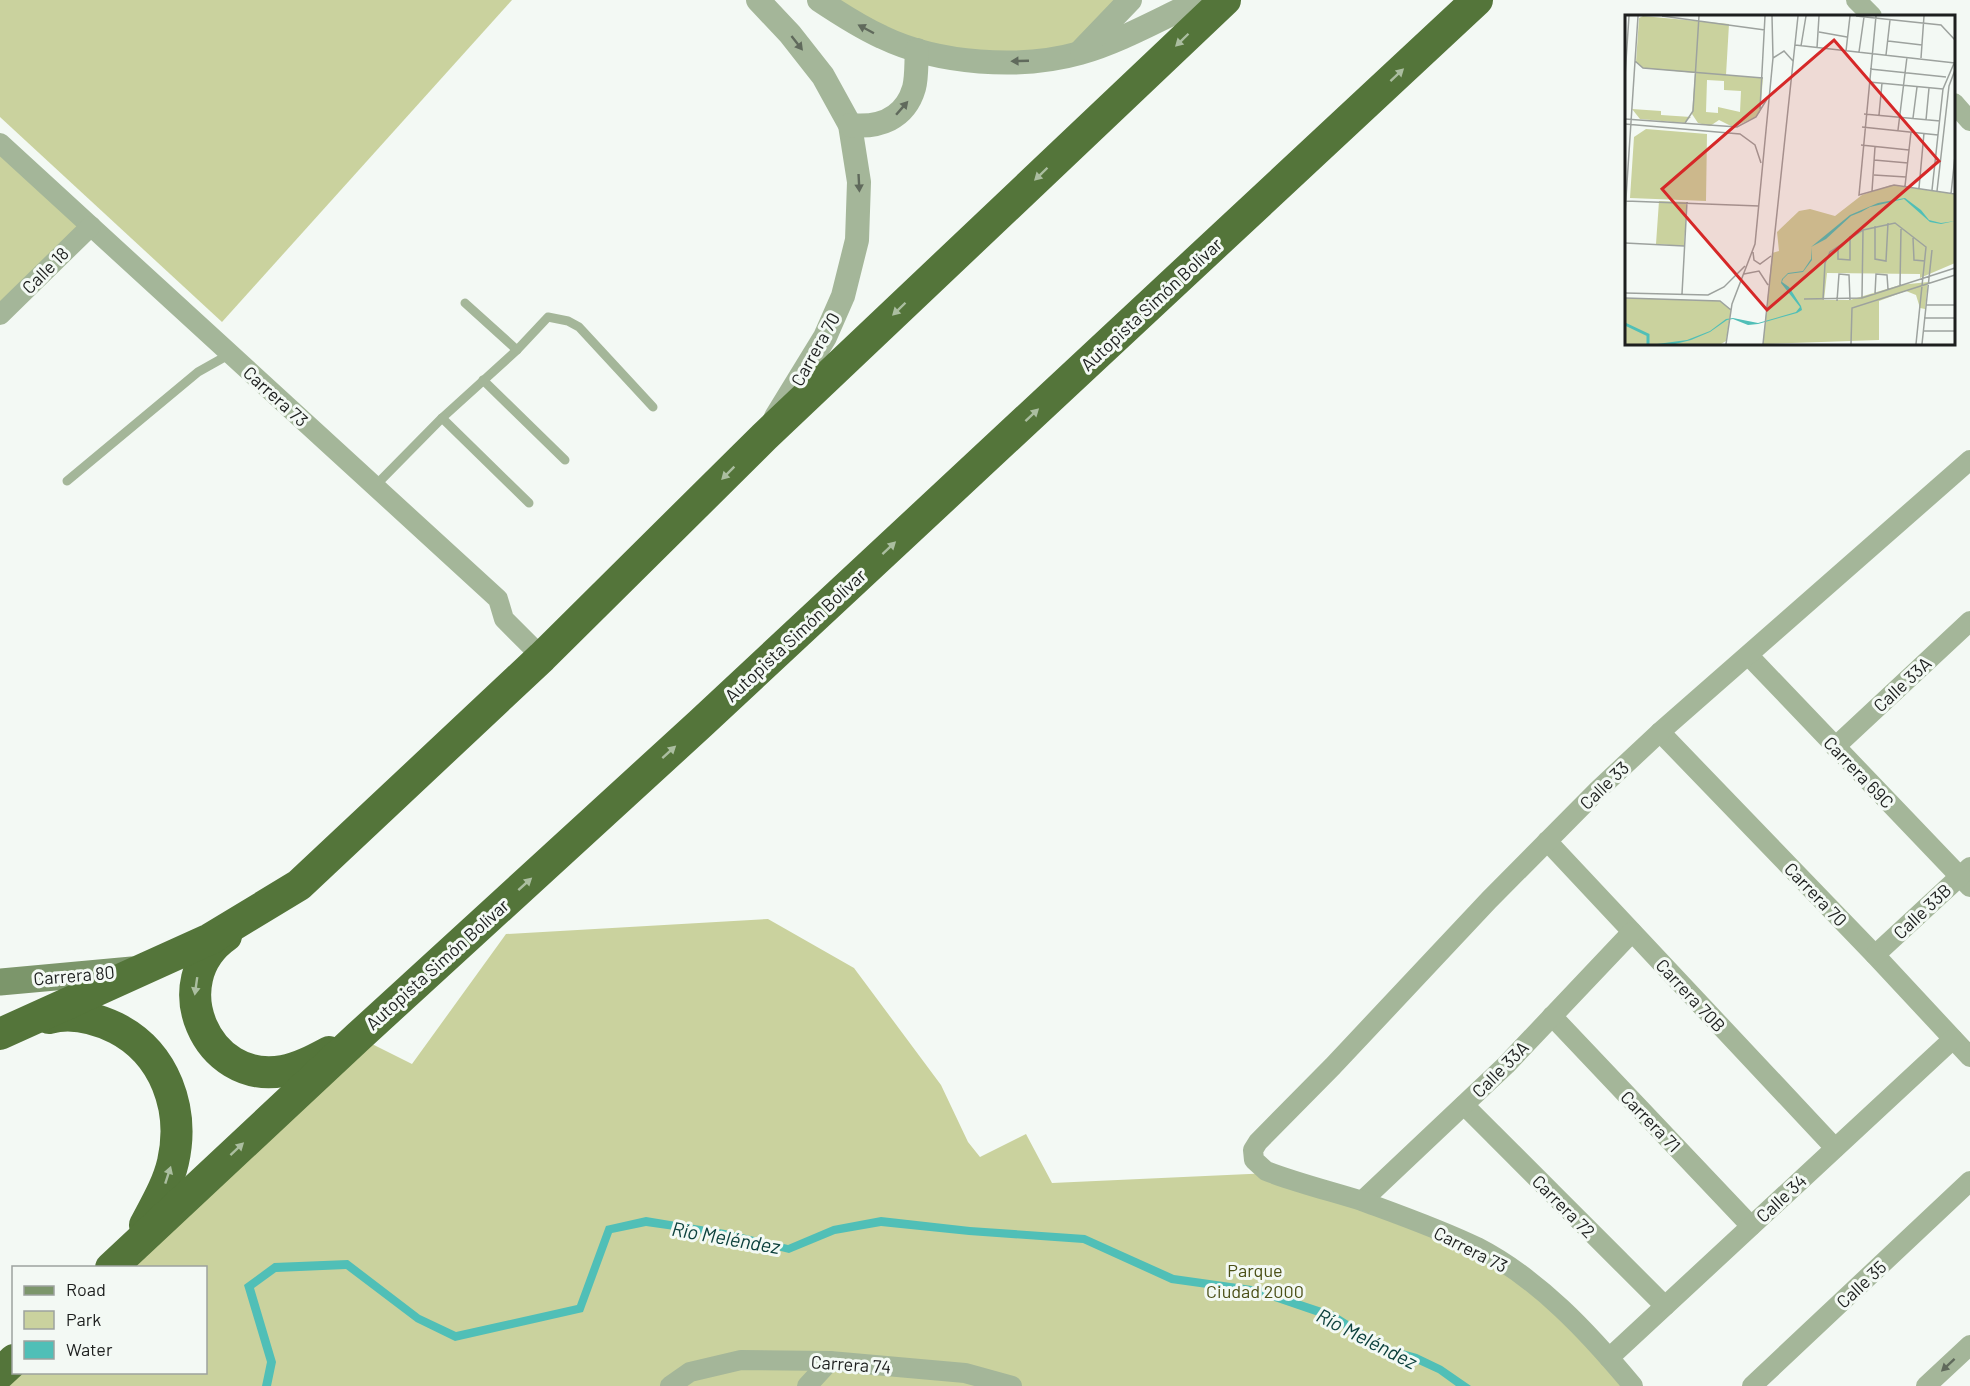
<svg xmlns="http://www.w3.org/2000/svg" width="1970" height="1386" font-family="Barlow,sans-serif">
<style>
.green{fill:#cad29e}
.water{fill:#50bfb7}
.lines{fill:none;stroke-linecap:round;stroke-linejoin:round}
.service{stroke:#a4b699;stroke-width:9}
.minor{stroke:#a4b699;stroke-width:20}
.tertiary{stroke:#a4b699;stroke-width:24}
.secondary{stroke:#7c966b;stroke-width:27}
.trunk{stroke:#54753a;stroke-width:32}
.oneway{fill:#606a5c}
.oneway2{fill:#abbea0}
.labels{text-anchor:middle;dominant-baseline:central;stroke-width:6;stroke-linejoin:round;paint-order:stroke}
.street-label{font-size:18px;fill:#1d1f1e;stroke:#f3f9f4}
.park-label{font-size:18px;fill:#4b5017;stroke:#f3f9f4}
.water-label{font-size:20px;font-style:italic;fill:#0d413d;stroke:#f3f9f4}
.inset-river{fill:none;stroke:#50bfb7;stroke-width:3}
.inset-road{fill:none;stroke:#9da29e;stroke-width:1.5}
.view{fill:#d62828;fill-opacity:0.15;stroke:#d62828;stroke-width:3}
.inset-edge{fill:none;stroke:#1d1f1e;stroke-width:3}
</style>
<rect width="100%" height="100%" fill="#f3f9f4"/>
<!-- green -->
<g class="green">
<polygon points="0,0 512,0 222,322 0,117"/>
<polygon points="819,0 1130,0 1078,54 969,61"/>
<polygon points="0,143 91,226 0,315"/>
<polygon points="768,919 854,968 941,1085 968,1142 980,1157 1026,1134 1052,1183 1271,1173 1501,1261 1633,1386 0,1386 14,1372 206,1372 206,1268 111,1267 358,1037 412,1064 506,934"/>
</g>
<!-- water -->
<polygon class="water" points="646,1217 725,1230 788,1245 833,1226 881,1217 970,1227 1085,1235 1174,1275 1259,1287 1334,1312 1388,1346 1417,1354 1442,1366 1471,1386 1456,1386 1438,1373 1414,1362 1385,1354 1330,1320 1257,1295 1171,1283 1083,1243 969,1235 881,1226 835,1234 789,1253 724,1237 646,1226 612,1233 583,1312 455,1341 416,1322 346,1269 276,1272 254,1288 276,1362 271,1386 262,1386 267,1362 244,1285 274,1263 348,1260 420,1315 456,1332 577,1305 606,1226"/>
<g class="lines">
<!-- service -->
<g class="service">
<polyline points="465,303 517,350"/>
<polyline points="483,380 565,460"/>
<polyline points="442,418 529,503"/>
<polyline points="67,481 198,372 230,354"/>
<polyline points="375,486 442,418 517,350 548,317 568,321 579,327 653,407"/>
</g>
<!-- minor -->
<g class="minor">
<polyline points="1856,0 1872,16"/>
<polyline points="1954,103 1970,121"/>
<polyline points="0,143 498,599 504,619 542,657"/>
<polyline points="0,315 91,226"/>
<polyline points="1749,656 1970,887"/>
<polyline points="1660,732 1875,955 1970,1057"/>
<polyline points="1835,747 1970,621"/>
<polyline points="1547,841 1835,1148"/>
<polyline points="1875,955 1970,867"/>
<polyline points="1552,1016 1751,1226"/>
<polyline points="1464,1105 1665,1306"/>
<polyline points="1362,1201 1506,1065 1632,932"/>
<polyline points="1609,1358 1953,1039"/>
<polyline points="670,1386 690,1372 741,1360 830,1361 965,1373 1012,1386"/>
<polyline points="807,1386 830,1361"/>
<path d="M 1633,1386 C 1589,1333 1539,1279 1477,1247 C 1440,1229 1400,1215 1362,1201 C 1330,1191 1297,1183 1266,1171 L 1254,1160 L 1253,1150 L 1258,1142 L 1333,1066 L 1489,900 L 1598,790 L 1660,732 L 1970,460"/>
<polyline points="1752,1386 1970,1181"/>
<polyline points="1926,1386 1970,1345"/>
</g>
<!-- tertiary -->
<g class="tertiary">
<polyline points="758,0 790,34 823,76 850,125 859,182 857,240 843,296 825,337 776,417"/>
<path d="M 819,0 C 840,14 860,27 882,37 C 938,64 1020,70 1080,53 C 1122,41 1161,18 1201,0"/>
<polyline points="1082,50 1130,0"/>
<path d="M 850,125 C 879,128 905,119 914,88 C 917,77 916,62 917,50"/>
</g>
<!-- secondary -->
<polyline class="secondary" points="0,982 132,970"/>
<!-- trunk -->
<g class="trunk">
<path d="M 226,936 C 162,981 206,1085 283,1071 C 299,1068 314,1060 329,1052"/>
<path d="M 49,1018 C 71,1012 95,1018 116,1028 C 165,1053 185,1109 173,1162 C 168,1184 156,1204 145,1225"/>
<polyline points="0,1034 210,939 299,885 542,657 764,437 1225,0"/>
<polyline points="111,1268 358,1037 700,724 1477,0"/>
<polyline points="0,1373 14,1360"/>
</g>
</g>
<!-- one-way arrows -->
<defs><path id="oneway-solid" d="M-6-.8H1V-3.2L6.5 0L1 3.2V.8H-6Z" transform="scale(1.5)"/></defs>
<g class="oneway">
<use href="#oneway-solid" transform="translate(866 29) rotate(-152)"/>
<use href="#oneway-solid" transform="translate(797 43) rotate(52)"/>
<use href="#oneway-solid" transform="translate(1020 61) rotate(178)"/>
<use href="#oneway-solid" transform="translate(902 108) rotate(-49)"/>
<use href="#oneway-solid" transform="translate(859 183) rotate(87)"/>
<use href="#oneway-solid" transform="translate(1948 1365) rotate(137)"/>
</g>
<g class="oneway2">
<use href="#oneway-solid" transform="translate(1182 40) rotate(136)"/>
<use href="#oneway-solid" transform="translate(1397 75) rotate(-43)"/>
<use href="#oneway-solid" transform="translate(1041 174) rotate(136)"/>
<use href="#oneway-solid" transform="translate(899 309) rotate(136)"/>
<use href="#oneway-solid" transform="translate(1032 415) rotate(-43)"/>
<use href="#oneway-solid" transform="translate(728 473) rotate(135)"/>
<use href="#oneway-solid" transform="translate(889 548) rotate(-43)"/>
<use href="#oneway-solid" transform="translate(669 752) rotate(-42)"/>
<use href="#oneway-solid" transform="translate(525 884) rotate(-42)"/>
<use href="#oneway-solid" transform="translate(196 986) rotate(98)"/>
<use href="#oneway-solid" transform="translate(237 1149) rotate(-43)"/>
<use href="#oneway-solid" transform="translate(168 1175) rotate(-72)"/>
</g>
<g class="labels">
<!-- street labels -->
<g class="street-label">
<text transform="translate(45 270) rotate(-45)">Calle 18</text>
<text transform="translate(1151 304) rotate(-43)">Autopista Simón Bolívar</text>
<text transform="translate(815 349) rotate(-61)">Carrera 70</text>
<text transform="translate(276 396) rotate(42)">Carrera 73</text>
<text transform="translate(795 635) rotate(-43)">Autopista Simón Bolívar</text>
<text transform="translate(1902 684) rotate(-43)">Calle 33A</text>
<text transform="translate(1859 772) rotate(46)">Carrera 69C</text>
<text transform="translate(1604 785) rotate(-44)">Calle 33</text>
<text transform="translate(1816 894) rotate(46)">Carrera 70</text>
<text transform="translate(1922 911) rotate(-43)">Calle 33B</text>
<text transform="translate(437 964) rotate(-42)">Autopista Simón Bolívar</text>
<text transform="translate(74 975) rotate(-5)">Carrera 80</text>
<text transform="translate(1691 995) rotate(47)">Carrera 70B</text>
<text transform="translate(1500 1069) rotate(-45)">Calle 33A</text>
<text transform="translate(1651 1121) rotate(46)">Carrera 71</text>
<text transform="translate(1781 1198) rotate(-43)">Calle 34</text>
<text transform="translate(1564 1206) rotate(45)">Carrera 72</text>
<text transform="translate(1471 1249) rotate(27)">Carrera 73</text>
<text transform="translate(1861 1284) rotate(-43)">Calle 35</text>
<text transform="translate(851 1364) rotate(4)">Carrera 74</text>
</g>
<!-- park labels -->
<g class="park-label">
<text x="1255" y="1270">Parque<tspan x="1255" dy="21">Ciudad 2000</tspan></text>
</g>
<!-- water labels -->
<g class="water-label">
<text transform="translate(726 1237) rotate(10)">Río Meléndez</text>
<text transform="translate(1367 1338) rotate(27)">Río Meléndez</text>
</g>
</g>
<!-- overview -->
<g transform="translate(1625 15)">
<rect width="330" height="330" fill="#f3f9f4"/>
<path d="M 18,1 L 104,9 L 101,60 L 138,63 L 135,97 L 131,102 L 108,112 L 94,105 L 85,111 L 73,108 L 67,99 L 70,58 L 18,53 L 11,47 L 14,3 ZM 82,65 L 99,66 L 99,75 L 116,76 L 115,97 L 93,92 L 93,98 L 81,97 ZM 7,94 L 36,96 L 36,100 L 66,102 L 59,108 L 15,104 ZM 21,114 L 82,119 L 81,186 L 5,183 L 9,122 ZM 266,170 L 330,179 L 330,248 L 295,263 L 295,259 L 202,258 L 199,285 L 225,285 L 275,270 L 303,267 L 300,294 L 295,293 L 291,280 L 281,276 L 254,286 L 254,325 L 138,329 L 147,238 L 154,236 L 152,217 L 174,196 L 185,194 L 210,201 L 237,180 ZM 34,186 L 62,187 L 59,231 L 31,229 ZM 0,283 L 95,286 L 106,295 L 101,326 L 96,329 L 0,329 Z" fill="#cad29e" fill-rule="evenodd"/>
<path d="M 280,183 L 296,195 L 304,205 L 316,208 L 330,206 L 316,209 L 305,207 L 279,184 L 245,192 L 236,197 L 226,201 L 201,224 L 186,232 L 187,245 L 178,257 L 163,259 L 158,264 L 157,267 L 164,272 L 176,291 L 177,295 L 172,298 L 133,309 L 123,310 L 108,304 L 102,305 L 85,317 L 66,325 L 50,329 L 32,329 L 62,325 L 85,316 L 101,304 L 108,303 L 133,308 L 171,297 L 175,292 L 156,268 L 157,264 L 163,258 L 178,256 L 186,244 L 186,232 L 225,200 L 253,188 Z" fill="#50bfb7"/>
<path class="inset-river" d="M 0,309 L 23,320 L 23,329"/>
<path class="inset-road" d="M 37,1 L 140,15M 231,1 L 316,10 L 330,25M 251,1 L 234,180 L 269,170 L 330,179M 194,17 L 222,22M 263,26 L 297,30M 170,30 L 330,48M 176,31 L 181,1M 192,33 L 194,1M 221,36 L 225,1M 234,37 L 239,2M 261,40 L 265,5M 148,43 L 159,36 L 168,46M 296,43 L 299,1M 10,46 L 18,53 L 138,63M 245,54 L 321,62M 0,61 L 4,1M 244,67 L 318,74M 135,94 L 140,1M 239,99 L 315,106M 254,100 L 257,68M 288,103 L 292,72M 0,104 L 112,112 L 131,102 L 142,84M 301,105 L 304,73M 60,108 L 68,96 L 74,1M 0,109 L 115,119 L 130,130 L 136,148M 237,112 L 313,120M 273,115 L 282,42M 236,130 L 284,135M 249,145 L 283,148M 249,160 L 281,162M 280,171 L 286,117M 294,173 L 299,118M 307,175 L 318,74 L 330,46M 247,176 L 250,132M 312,176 L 324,71 L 330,55M 326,179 L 330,141M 1,186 L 134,191M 0,198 L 13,1M 250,211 L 250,244 L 261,246 L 263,208M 288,223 L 289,245 L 300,246M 0,228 L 59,231M 213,231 L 213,244 L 225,245 L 225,221M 128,237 L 129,245 L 135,249 L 146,241M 119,259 L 134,256 L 143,270M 275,270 L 276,214M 0,278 L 83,280 L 99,272 L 120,251M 57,279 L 62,187M 250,279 L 251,259 L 262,260 L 263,274M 0,283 L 95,286 L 106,295M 237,283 L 238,215M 179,284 L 237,283 L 330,253M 198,285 L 200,248 L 205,237 L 238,215 L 270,208 L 301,232 L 291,329M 212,286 L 214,259 L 224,260 L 225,285M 301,290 L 330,290M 299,303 L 330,303M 298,316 L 330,316M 101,329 L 107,289 L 130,229 L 148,43 L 147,1M 138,329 L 173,1M 226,329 L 227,293 L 330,260M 297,329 L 307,235"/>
<path class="view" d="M 209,25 L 314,146 L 142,295 L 37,174 Z"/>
<rect width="330" height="330" class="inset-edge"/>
</g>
<!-- legend -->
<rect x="12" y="1266" width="195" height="108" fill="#f3f9f4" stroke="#9da29e" stroke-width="1.5"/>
<rect x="24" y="1286" width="30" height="9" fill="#7c966b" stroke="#9da29e" stroke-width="1.5"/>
<text x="66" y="1296" font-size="18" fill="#1d1f1e">Road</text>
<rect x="24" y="1311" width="30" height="18" fill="#cad29e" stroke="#9da29e" stroke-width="1.5"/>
<text x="66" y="1326" font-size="18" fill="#1d1f1e">Park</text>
<rect x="24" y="1341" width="30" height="18" fill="#50bfb7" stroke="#9da29e" stroke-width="1.5"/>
<text x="66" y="1356" font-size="18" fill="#1d1f1e">Water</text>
</svg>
